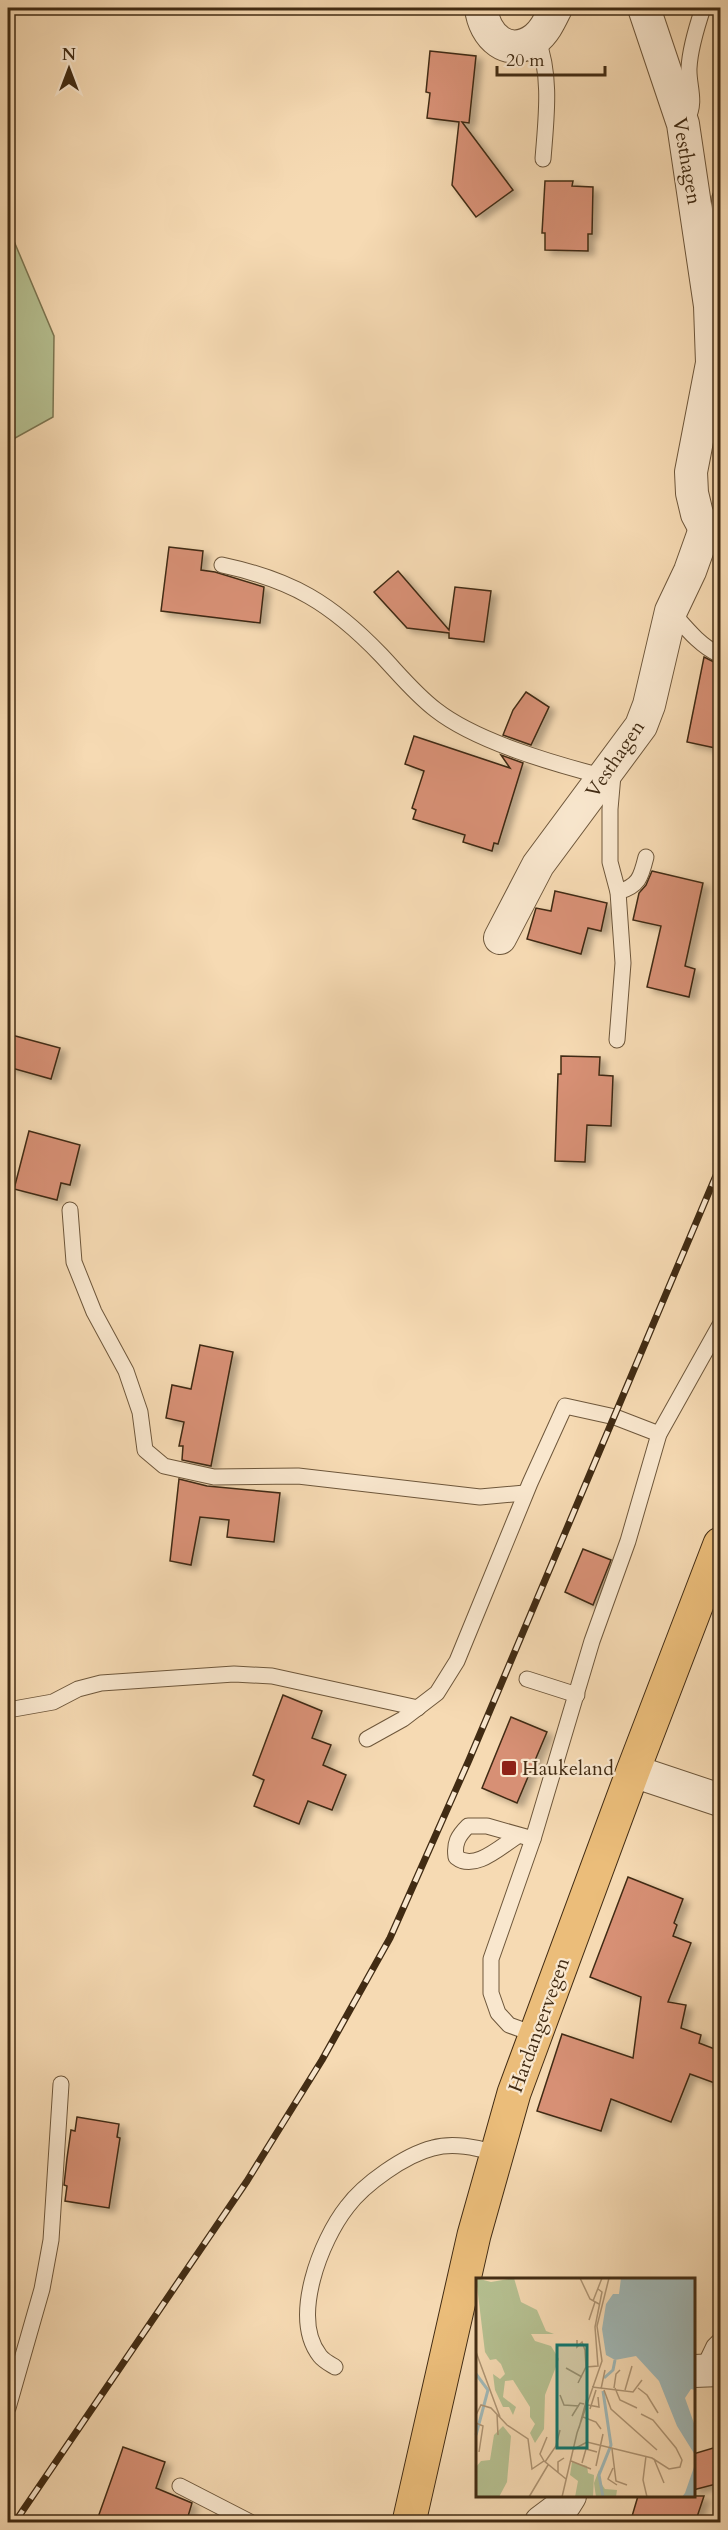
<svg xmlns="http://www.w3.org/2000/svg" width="728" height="2530" font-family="Cardo,serif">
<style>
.green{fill:#b6c192;stroke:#7c7652;stroke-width:1.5}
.building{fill:#d79074;stroke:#412b13;stroke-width:1.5;filter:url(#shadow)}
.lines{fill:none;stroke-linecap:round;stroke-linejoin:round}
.lane-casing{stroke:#6e573b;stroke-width:17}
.street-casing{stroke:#6e573b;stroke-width:34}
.primary-casing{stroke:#412b13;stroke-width:35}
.lane{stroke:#f9e7ce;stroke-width:15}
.street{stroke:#f9e7ce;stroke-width:32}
.primary{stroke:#ebbd7a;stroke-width:33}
.rail-casing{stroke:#412b13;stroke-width:7}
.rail{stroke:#f9e7ce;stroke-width:4.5;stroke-dasharray:14;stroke-linecap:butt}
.poi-dot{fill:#8f2418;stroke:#f9e7ce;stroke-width:2}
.labels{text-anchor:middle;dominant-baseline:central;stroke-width:4.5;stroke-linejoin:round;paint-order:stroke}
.street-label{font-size:20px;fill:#412b13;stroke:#f9e7ce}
.poi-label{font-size:20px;fill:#412b13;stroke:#f9e7ce;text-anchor:start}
.inset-river{fill:none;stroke:#a0b8b7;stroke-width:3}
.inset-road{fill:none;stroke:#ae9473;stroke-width:1.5}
.view{fill:#0f766e;fill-opacity:0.15;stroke:#0f766e;stroke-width:3}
.inset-edge{fill:none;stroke:#412b13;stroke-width:3}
</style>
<defs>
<filter id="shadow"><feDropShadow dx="6" dy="4" stdDeviation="3" flood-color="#0004"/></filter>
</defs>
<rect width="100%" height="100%" fill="#f6dab3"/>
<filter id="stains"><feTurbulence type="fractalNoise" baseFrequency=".00333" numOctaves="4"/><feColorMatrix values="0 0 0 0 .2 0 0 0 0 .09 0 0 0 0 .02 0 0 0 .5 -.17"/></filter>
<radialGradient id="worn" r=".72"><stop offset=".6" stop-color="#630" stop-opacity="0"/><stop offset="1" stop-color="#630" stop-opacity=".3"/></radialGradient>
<!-- green -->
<polygon class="green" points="8,227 54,336 53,417 8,442"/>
<!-- building -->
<g class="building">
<polygon points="430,51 476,56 469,123 462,122 513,190 476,217 452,185 459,122 427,118 430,93 426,92"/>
<polygon points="545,181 573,181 572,186 593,187 592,234 588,234 588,251 545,250 545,233 542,233"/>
<polygon points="169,547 203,551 201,570 215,572 264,587 260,623 161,611"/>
<polygon points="398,571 449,630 455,587 491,591 484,642 449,638 449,633 407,628 374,592"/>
<polygon points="704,657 720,665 720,749 687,742"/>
<polygon points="526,692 549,707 531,745 503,735 513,710"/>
<polygon points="414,736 510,768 501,755 523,763 498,844 494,843 492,851 463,842 465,835 413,819 416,810 412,808 424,771 405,764"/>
<polygon points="652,871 703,883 685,966 695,969 689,997 647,987 661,926 633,920 639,893 646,885"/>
<polygon points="555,891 607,903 601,931 588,928 581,954 527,939 536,908 551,911"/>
<polygon points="8,1034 60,1048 51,1079 8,1067"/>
<polygon points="561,1056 600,1057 599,1075 613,1076 611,1126 587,1125 585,1162 555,1161 558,1074 561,1074"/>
<polygon points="29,1131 80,1145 70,1185 61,1183 57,1200 14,1189"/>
<polygon points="200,1345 233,1352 211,1466 182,1460 183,1446 179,1446 184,1422 166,1418 172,1385 191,1389"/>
<polygon points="179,1479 207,1486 280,1493 274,1542 227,1537 229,1520 200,1517 191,1565 170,1561"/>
<polygon points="583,1549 611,1560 593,1605 565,1592"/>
<polygon points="283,1695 322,1711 312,1738 331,1745 323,1765 346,1775 332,1810 308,1801 299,1824 254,1806 264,1780 253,1775"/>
<polygon points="511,1717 547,1732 517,1803 482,1788"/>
<polygon points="628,1877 683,1899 674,1923 677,1925 673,1936 691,1943 668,2002 686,2005 681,2028 701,2035 699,2043 720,2051 720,2085 690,2074 671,2122 611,2099 601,2131 537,2111 562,2034 633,2058 641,1997 590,1977"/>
<polygon points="77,2117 119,2124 117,2137 120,2138 109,2208 65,2201 67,2186 64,2185 67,2158 71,2130 75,2131"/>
<polygon points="720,2446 720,2483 693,2490 693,2454"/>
<polygon points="123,2447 165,2462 156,2488 192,2503 186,2523 96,2523"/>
<polygon points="638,2496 704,2496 695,2523 630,2523"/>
</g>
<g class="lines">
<defs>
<g id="lane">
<path d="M 537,38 C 552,76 546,119 543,159"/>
<path d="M 687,119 C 697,102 688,85 689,68 C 690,48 697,26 703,8"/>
<polyline points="714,253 720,197"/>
<path d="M 222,565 C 292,580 331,603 381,655 C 399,674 415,694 436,710 C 477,742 555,764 605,777"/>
<path d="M 672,612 C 686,628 700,646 720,655"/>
<polyline points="613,775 610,809 610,862 618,892 623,963 617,1040"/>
<path d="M 618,892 C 639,886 641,877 646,857"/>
<polyline points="70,1210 74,1262 94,1312 126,1371 140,1412 145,1450 164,1466 214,1477 298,1476 480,1497 525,1493"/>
<polyline points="527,1679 577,1695"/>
<polyline points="8,1710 53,1702 78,1689 101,1683 234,1674 272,1676 418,1708"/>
<polyline points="367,1739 403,1719 437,1693 457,1661 530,1483 565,1406 615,1417 659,1434"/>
<path d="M 519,1835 C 501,1846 475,1872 456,1857 C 454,1843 458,1836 468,1826 L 487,1826 L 533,1839"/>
<polyline points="534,2034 509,2025 498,2013 491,1993 491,1959 533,1839 592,1641 628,1541 659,1434 720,1325"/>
<path d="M 335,2367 C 330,2364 324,2361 320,2356 C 290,2318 321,2240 347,2207 C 364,2184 405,2155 433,2148 C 454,2142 477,2148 497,2153"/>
<polyline points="702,2371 714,2346 720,2340"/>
<polyline points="8,2408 42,2289 51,2240 61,2084"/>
<polyline points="180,2486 250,2522"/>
</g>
<g id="street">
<path d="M 481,8 C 484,36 508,59 535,39 C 545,32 551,18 556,8"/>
<polyline points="644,8 683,124 710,306 712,363 691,472 692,493 697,514 705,529"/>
<polyline points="500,938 538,865 641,726 649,705 671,611 690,571 705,529 720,525"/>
<polyline points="633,1771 720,1800"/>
<polyline points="694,2371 720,2370"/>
<polyline points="541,2522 565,2504 570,2496"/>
</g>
<polyline id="primary" points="409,2522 474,2235 514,2093 633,1771 720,1544"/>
</defs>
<!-- lane casing -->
<use href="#lane" class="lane-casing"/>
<!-- street casing -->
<use href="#street" class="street-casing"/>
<!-- primary casing -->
<use href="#primary" class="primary-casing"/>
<!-- lane -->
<use href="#lane" class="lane"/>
<!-- street -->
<use href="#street" class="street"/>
<!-- primary -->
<use href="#primary" class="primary"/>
<defs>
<polyline id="rail" points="15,2522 247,2181 322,2060 390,1938 469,1760 720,1166"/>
</defs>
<!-- rail casing -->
<use href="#rail" class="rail-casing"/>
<!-- rail -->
<use href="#rail" class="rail"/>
</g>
<!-- markers -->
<rect class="poi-dot" x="501" y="1760" width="16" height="16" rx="3"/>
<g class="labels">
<!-- street labels -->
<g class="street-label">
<text transform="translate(687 161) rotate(80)">Vesthagen</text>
<text transform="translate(615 759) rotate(-56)">Vesthagen</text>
<text transform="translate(539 2025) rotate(-70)">Hardangervegen</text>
</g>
<!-- poi labels -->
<g class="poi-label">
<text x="522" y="1768">Haukeland</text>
</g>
</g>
<!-- overview -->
<g transform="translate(476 2278)">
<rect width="219" height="219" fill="#f6dab3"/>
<path d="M 0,0 L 15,4 L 38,0 L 45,24 L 61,32 L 70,53 L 78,56 L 55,56 L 59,63 L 75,68 L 83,81 L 69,117 L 68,151 L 59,165 L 54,155 L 59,146 L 54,139 L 54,129 L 37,102 L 29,103 L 27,119 L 40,129 L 37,137 L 33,129 L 27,129 L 19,112 L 17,96 L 24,101 L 29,96 L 25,86 L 20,81 L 14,82 L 9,74 ZM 27,148 L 35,158 L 31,204 L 23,219 L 0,219 L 0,189 L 5,183 L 14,182 L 18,157 ZM 96,184 L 111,188 L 112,195 L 118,197 L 117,219 L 99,219 L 102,203 L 94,197 ZM 123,192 L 124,204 L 129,211 L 141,212 L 140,219 L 120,219 L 118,205 Z" fill="#b6c192"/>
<path d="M 145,0 L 219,0 L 219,112 L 215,111 L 209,120 L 219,148 L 219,177 L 201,148 L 183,103 L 160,78 L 139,82 L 130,77 L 126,51 L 130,26 L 137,16 L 143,16 ZM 219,186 L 219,219 L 206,219 L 209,215 Z" fill="#a0b8b7"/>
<path class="inset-river" d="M 0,96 L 12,112 L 0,157M 128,100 L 137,92 L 139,82M 127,219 L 123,197 L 135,167 L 127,113"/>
<path class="inset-road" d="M 104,0 L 114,21 L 123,26M 117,23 L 126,0M 113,42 L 119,24M 101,62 L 101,69 L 106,64 L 109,72 L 110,89M 0,74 L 24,139M 90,90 L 106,99M 102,105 L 110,89 L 122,88 L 119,49 L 126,14 L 122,11M 116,109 L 157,114 L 166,102M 138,110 L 140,96 L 144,92M 139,110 L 144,122 L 161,130M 162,110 L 171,117 L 182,135M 125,111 L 129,92M 128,112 L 135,131 L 181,172M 149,112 L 156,88M 84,117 L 88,127 L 103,128M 112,127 L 123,129 L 122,119M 114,131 L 120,112M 21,136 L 22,157M 0,137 L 5,127 L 15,130 L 31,147 L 52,161 L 56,191 L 68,183 L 90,201M 96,138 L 104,125 L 108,126M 107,139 L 120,144 L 125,151M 0,145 L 7,148 L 3,174M 103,150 L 111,120M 98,171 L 111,164 L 176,180 L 193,191 L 204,189 L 206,182 L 200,170 L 177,142 L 165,136M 136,171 L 140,203 L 151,207M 170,178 L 167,202 L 171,219M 178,181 L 188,205M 68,183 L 64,176 L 71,159M 95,183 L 115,191M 69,184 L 80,168 L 84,152M 106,185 L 110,171 L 121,174M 120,188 L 127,156M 137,190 L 132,201 L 141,207M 82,195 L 82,184 L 88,180M 53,219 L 72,187M 86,219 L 101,155 L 126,83 L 121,48 L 133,0"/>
<path class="view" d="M 81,67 L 111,67 L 111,170 L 81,170 Z"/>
<rect width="219" height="219" class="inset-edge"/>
</g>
<!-- margin -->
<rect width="728" height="2530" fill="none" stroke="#f6dab3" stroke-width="30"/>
<rect x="9" y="9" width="710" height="2512" fill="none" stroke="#412b13" stroke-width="3"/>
<rect x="15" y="15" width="698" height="2500" fill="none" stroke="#412b13" stroke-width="1.5"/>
<!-- north arrow -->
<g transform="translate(69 69)" stroke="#f9e7ce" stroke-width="4.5" paint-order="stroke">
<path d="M0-4.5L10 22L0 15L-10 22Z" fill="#412b13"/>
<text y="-9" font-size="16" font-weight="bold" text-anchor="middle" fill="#412b13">N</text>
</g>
<!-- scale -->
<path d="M497 66v9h108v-9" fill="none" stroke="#412b13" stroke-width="3"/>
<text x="506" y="66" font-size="18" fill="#412b13" stroke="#f9e7ce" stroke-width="4.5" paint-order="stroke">20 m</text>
<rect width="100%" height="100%" filter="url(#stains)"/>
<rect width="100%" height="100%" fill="url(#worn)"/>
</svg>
